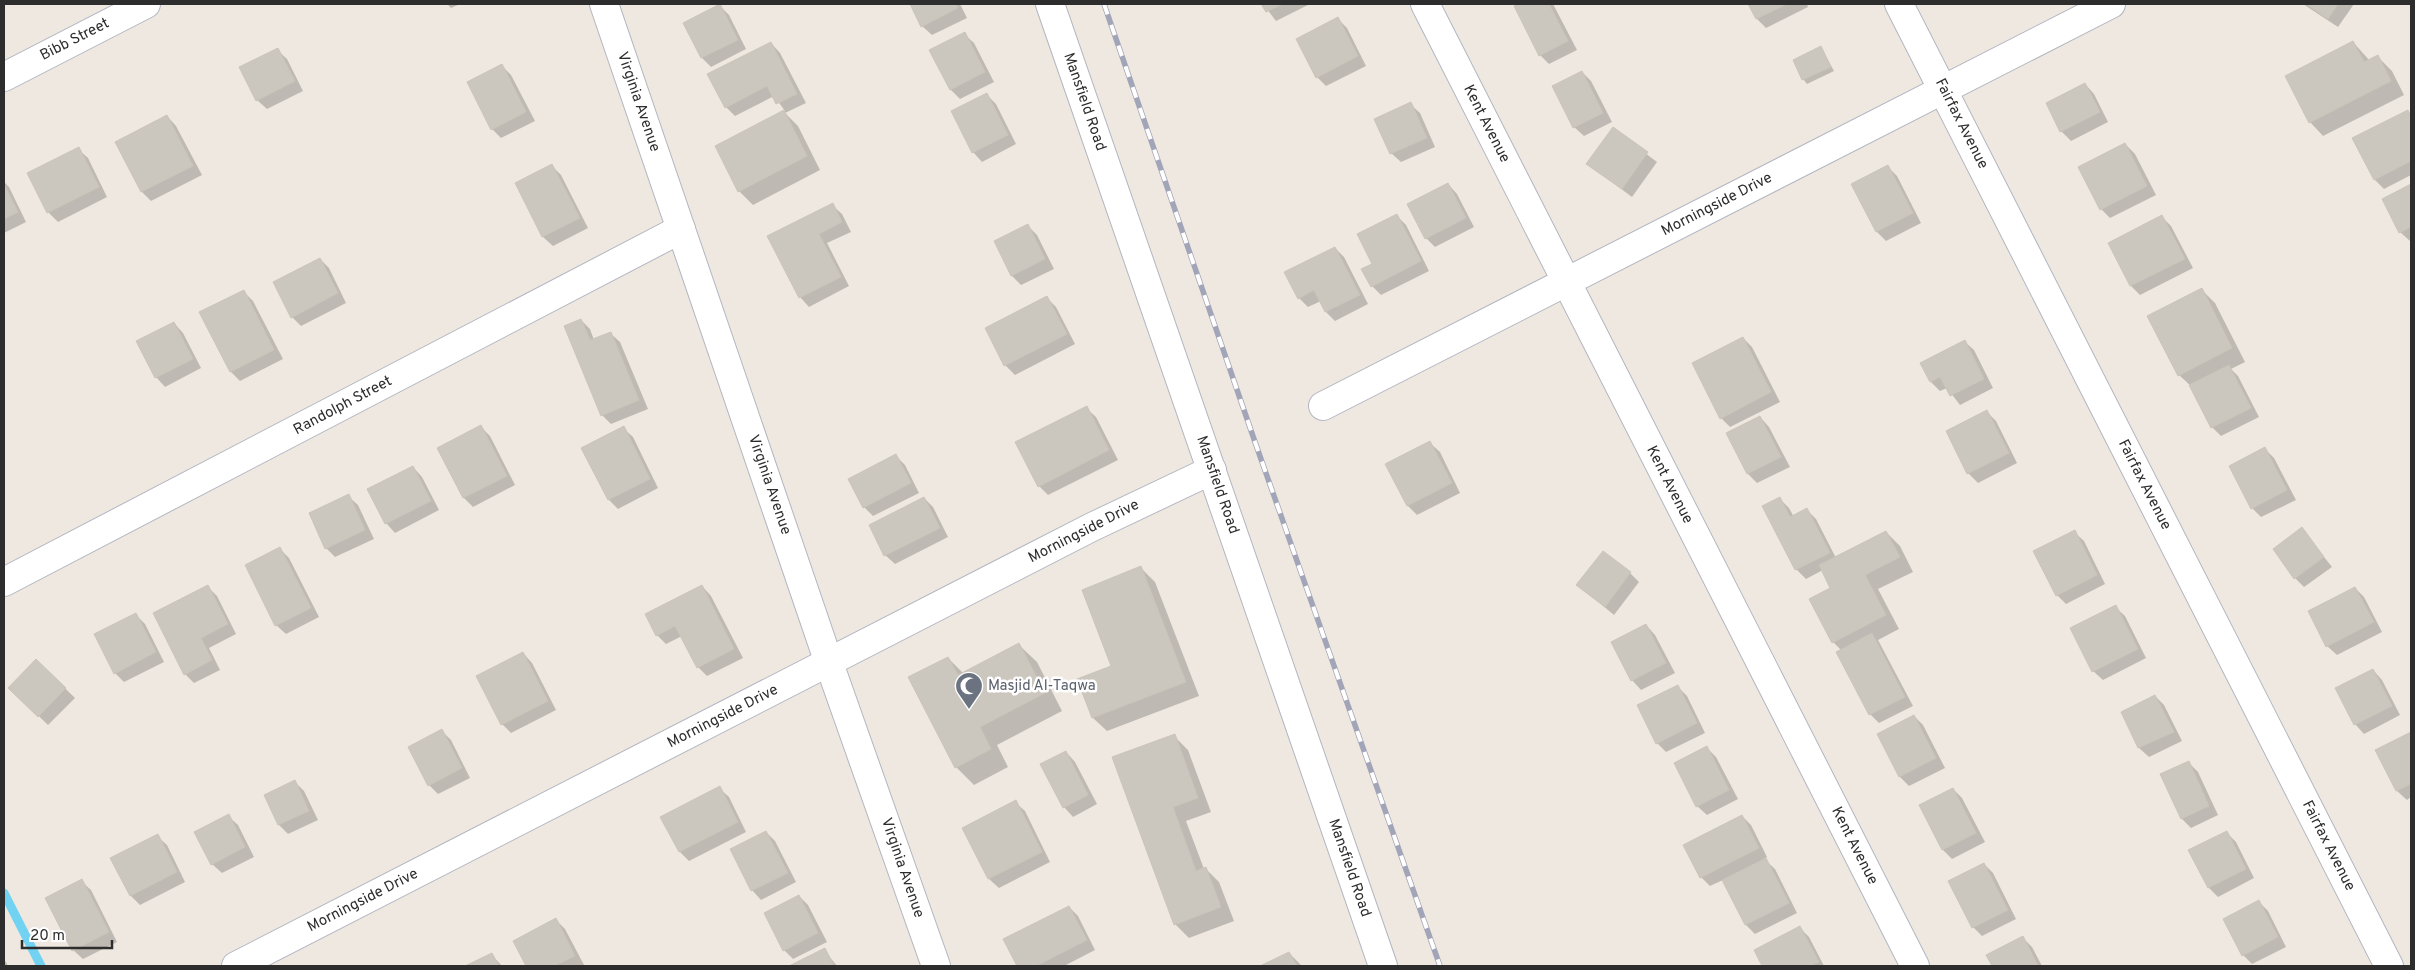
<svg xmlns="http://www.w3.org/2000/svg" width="2415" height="970" font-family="Overpass,sans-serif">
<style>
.shadow{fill:#0003}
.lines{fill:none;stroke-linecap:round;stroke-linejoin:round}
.stream{stroke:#72d2f2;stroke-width:9}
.building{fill:#cbc6be;stroke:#cbc4b9}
.street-casing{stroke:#b3b6c1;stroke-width:30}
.secondary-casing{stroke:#b3b6c1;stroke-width:30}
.street{stroke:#fff;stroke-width:28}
.secondary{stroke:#fff;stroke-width:28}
.rail-casing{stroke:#a2a5b8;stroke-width:5.5}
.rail{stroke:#fff;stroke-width:4;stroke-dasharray:11;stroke-linecap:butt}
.labels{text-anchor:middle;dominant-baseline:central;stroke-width:5;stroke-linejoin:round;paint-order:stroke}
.street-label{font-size:15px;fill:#2d2d2d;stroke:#fff}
.worship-label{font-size:15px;fill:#5b616d;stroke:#fff;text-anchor:start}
</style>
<rect width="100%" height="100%" fill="#efe8e0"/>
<!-- shadow -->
<g class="shadow">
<polygon points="447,4 460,4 451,8"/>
<polygon points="911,4 960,4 967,18 932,35 922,26"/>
<polygon points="1263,4 1310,4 1276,21"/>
<polygon points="1520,4 1553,4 1577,50 1549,64 1540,55 1515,6"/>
<polygon points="1749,4 1807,4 1808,7 1766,28 1757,19"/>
<polygon points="2303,4 2354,4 2338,27"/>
<polygon points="720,6 729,15 746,49 711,67 702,58 685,24"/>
<polygon points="1338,19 1347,28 1366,66 1326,86 1317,77"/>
<polygon points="964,34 974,43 994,82 960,99 951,90 931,51"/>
<polygon points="2353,42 2370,61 2378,57 2392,71 2404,95 2323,136 2310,122"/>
<polygon points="771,43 780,53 806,103 785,113 798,126 820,170 753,205 739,191 716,146 785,111 774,96 735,116 726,107"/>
<polygon points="1821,48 1834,71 1807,84 1803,79"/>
<polygon points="277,50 287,59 303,91 267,109 257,100"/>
<polygon points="502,66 511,75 535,121 501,138 492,129"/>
<polygon points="1582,72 1591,81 1612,122 1584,136 1574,127"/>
<polygon points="2085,84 2094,94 2108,122 2071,141 2061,131 2047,103"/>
<polygon points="986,94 996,104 1016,144 982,162 973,152"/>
<polygon points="1410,104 1420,113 1435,147 1401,162 1391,153"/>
<polygon points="2407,112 2411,115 2411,175 2384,189 2375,180"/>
<polygon points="167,116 176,126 202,175 151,201 142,192 116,142"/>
<polygon points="1613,129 1657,162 1632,197 1588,164"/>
<polygon points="2125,144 2135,154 2156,195 2110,218 2101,209"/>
<polygon points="78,149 88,158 107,197 58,222 48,212 29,174"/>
<polygon points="552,166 561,175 588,228 553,246 543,237 516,184"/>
<polygon points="1888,167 1897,176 1921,223 1886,241 1877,232"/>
<polygon points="4,182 9,187 26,222 4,233"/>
<polygon points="1448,184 1457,194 1474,227 1435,247 1426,238"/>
<polygon points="2411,185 2411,241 2410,241 2400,232 2384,199"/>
<polygon points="832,205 842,214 851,232 827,243 849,286 809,307 800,297 769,237"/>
<polygon points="1397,216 1406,225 1429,271 1381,295 1372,286 1373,264"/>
<polygon points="2162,217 2171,226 2193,268 2140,295 2131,286 2110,243"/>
<polygon points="1028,226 1037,235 1054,269 1021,285 1012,276 995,242"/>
<polygon points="1335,248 1344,257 1368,304 1335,321 1326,312 1321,301 1308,307 1299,298"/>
<polygon points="320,259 329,268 346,303 301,326 292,317"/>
<polygon points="2201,289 2215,303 2245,362 2231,369 2238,376 2259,417 2221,436 2212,427 2193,388 2179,375"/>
<polygon points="243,291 253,301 283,359 240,381 231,372 201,313"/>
<polygon points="1047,298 1056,307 1075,344 1015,375 1005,365 987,329"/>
<polygon points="581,320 590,329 594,340 610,333 620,342 648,409 611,424 602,415"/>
<polygon points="174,323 183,333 201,368 165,387 156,377"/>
<polygon points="1743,338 1752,347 1780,402 1730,427 1721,418"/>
<polygon points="1964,341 1974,350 1993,388 1960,405 1947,388 1940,391 1931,382 1921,363"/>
<polygon points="1086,408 1096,417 1118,460 1048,495 1039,486"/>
<polygon points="1987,412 1996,421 2017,463 1978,483 1968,473 1947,432"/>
<polygon points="1760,417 1769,427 1790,467 1757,483 1748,474 1728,434"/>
<polygon points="481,427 490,436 515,485 473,507 464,498 439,448"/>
<polygon points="623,428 633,437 658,488 618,509 609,500"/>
<polygon points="1430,443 1440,452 1460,493 1417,515 1408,506 1387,465"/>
<polygon points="2265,449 2274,458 2296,500 2261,517 2252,508"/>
<polygon points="896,456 905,465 919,493 873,516 864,507"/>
<polygon points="413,467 422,477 439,510 395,533 386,523"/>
<polygon points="348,496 358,505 374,539 335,557 326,548"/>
<polygon points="924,498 933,507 948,537 895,564 885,555"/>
<polygon points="1780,499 1789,508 1794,517 1807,510 1816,519 1836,558 1886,532 1900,546 1913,572 1878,589 1899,629 1878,640 1913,706 1879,723 1870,714 1841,650 1833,642 1832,588 1823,570 1806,579 1796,569 1764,507"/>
<polygon points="2302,529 2332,567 2304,587 2295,578"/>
<polygon points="2074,532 2084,541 2105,584 2066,604 2057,595"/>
<polygon points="280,549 289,558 319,617 286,634 276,625"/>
<polygon points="1141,568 1155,582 1199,696 1107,731 1093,718 1079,680 1113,666"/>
<polygon points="1630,573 1639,582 1614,615 1578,585"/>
<polygon points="702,586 711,596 743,658 707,676 698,667 682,636 666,644 657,635"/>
<polygon points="208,587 217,596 236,634 209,648 220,670 194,683 185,674"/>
<polygon points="2355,588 2364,597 2382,632 2337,655 2327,646"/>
<polygon points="2115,607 2125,616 2146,658 2103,680 2093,671"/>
<polygon points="136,615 145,624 164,662 124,682 115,673"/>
<polygon points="1646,625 1655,635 1675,673 1641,690 1632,680"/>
<polygon points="1019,645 1037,662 1062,711 997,745 1008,767 974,785 956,767 948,658 964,674"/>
<polygon points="523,653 532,663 556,710 511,733 502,724"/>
<polygon points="37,661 75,698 48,725 10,688"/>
<polygon points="2373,670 2382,680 2400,715 2364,734 2355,724"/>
<polygon points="1678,687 1687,696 1705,733 1666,752 1657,743"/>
<polygon points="2155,696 2164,705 2182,741 2149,757 2139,748 2122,712"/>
<polygon points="1914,716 1923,725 1945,768 1909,786 1900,777 1878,734"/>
<polygon points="442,731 451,740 470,778 438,794 429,785"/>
<polygon points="2411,733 2411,797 2407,800 2397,791 2377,751"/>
<polygon points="1174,736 1188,750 1211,812 1186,821 1204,869 1206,869 1219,882 1234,921 1189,938 1175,924 1113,758"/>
<polygon points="1707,748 1716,757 1738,799 1707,815 1697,806"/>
<polygon points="1066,752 1075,762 1097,804 1073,817 1064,807"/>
<polygon points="2189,763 2198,772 2218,815 2191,828 2182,819"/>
<polygon points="295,782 304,791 318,820 288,834 279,825 265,795"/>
<polygon points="719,788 729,797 746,832 689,861 680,852"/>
<polygon points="1953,789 1962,798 1985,842 1952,859 1943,850"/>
<polygon points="1015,802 1025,811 1050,862 999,888 989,879 964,828"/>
<polygon points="228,816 238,825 254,857 222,873 212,864"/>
<polygon points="1742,816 1751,825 1767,857 1764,859 1775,869 1797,913 1755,934 1746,925 1723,880 1710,886 1701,877"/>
<polygon points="766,832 775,841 796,882 761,900 752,890"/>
<polygon points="2226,832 2236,842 2254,878 2218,897 2209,888 2190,851"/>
<polygon points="157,836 167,845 185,882 140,905 131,896 112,859"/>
<polygon points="1984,864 1993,873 2016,919 1982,936 1973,927"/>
<polygon points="81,881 91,890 117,942 83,959 73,950"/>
<polygon points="799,896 808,905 827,942 793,959 784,950"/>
<polygon points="2259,902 2268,911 2286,947 2252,964 2243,955"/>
<polygon points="1069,907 1078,916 1095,950 1064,966 1018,966 1005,940"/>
<polygon points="556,920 565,929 584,965 527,966 514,941"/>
<polygon points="1800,928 1809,937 1824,966 1764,966 1756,950"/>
<polygon points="2023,938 2032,947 2042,966 1993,966 1988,956"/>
<polygon points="824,950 837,966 792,966"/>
<polygon points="1289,953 1302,966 1263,966"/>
<polygon points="491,954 502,966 468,966"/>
<polygon points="4,960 6,962 8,966 4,966"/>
</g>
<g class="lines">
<!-- stream -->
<polyline class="stream" points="4,893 41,966"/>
</g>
<!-- building -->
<g class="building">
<polygon points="720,4 738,40 701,58 683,23"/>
<polygon points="910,4 956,4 958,8 921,27"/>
<polygon points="1261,4 1283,4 1266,12"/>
<polygon points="1518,4 1549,4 1568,41 1539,56 1514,6"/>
<polygon points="1748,4 1787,4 1756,19"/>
<polygon points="2306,4 2338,4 2328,19"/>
<polygon points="1338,17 1358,56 1316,78 1296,39"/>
<polygon points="965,32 985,72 950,90 929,50"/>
<polygon points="2353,41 2364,62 2378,55 2391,81 2309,123 2285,76"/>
<polygon points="771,42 797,94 776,104 767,86 725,108 707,74"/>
<polygon points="1821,46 1831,67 1802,80 1793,60"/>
<polygon points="278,48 295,81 256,101 239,67"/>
<polygon points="502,64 526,112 491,130 467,82"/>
<polygon points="1582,71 1603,113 1573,128 1552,86"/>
<polygon points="2085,83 2100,112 2060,132 2046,103"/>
<polygon points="987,93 1008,135 972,153 951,111"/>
<polygon points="1411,102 1427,138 1390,154 1374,119"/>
<polygon points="784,110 807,156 738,192 715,146"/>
<polygon points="2408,110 2411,117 2411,161 2374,180 2352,138"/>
<polygon points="167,115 193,166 141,192 115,142"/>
<polygon points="1613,127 1648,152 1622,189 1586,164"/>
<polygon points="2125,143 2147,186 2100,210 2078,167"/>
<polygon points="79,147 99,187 47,213 27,173"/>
<polygon points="552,164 580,218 542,237 515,183"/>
<polygon points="1888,165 1913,213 1876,232 1851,184"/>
<polygon points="1448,183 1466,218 1425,239 1407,204"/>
<polygon points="4,184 18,212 4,219"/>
<polygon points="2411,184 2411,227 2399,233 2382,199"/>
<polygon points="833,203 842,222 819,234 841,277 799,298 767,236"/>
<polygon points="1397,214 1421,261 1371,287 1361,269 1372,264 1357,234"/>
<polygon points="2162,215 2185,259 2130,286 2108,243"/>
<polygon points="1028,224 1045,259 1011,276 994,241"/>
<polygon points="1335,247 1360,295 1325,312 1314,290 1298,299 1284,272"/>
<polygon points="320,258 338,293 291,318 273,282"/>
<polygon points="2202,288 2232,348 2178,376 2147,316"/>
<polygon points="244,290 274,350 230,372 199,312"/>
<polygon points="1047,296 1067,334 1004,366 985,328"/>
<polygon points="581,319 590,340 611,332 639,400 601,416 564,326"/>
<polygon points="174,322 193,359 155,378 136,341"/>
<polygon points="1743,337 1771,392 1720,419 1692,363"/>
<polygon points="1965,340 1984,379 1950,396 1940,377 1930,382 1920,363"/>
<polygon points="2229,365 2251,408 2211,428 2189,385"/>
<polygon points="1087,406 1109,450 1038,487 1015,442"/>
<polygon points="1987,410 2009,453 1967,474 1946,431"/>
<polygon points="1760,416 1781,457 1747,474 1726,433"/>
<polygon points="481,425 507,476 463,498 437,448"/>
<polygon points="624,426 650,479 608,500 581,448"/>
<polygon points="1430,441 1452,483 1407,506 1385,464"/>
<polygon points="2265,447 2287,490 2251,509 2229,466"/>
<polygon points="896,454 911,483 863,508 848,479"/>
<polygon points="413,466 431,501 385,524 367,489"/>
<polygon points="349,494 365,530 325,549 309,513"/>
<polygon points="924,497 940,528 884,556 869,525"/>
<polygon points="1780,497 1790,517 1807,508 1830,553 1795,570 1762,506"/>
<polygon points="2302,527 2324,557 2294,579 2273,549"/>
<polygon points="2075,530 2097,575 2056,596 2033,551"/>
<polygon points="1886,531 1900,557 1865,575 1886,615 1832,643 1809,599 1830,588 1819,565"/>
<polygon points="280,547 311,608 275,626 245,565"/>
<polygon points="1603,551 1631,572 1605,607 1576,585"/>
<polygon points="1141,566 1186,682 1092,718 1077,679 1111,666 1082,590"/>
<polygon points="208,585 228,624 201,638 212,660 184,675 153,613"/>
<polygon points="702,585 734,649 697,668 675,626 656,636 645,614"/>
<polygon points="2355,587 2374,622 2326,647 2308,611"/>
<polygon points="2116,605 2138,649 2092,672 2070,628"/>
<polygon points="136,613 156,652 114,674 94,634"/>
<polygon points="1646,624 1666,663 1631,681 1611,642"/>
<polygon points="1872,633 1905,697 1869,715 1836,652"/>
<polygon points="1019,643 1045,693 980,727 991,749 955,768 908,677 948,657 958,675"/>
<polygon points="523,652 548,701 501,725 476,676"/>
<polygon points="36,659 66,688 38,717 8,688"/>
<polygon points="2373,669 2392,706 2354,725 2335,688"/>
<polygon points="1678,685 1697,723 1656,744 1637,705"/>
<polygon points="2155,695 2174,732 2138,748 2121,712"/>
<polygon points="1914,715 1936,758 1899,777 1877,734"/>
<polygon points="442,729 462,768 428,786 408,747"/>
<polygon points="2411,732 2411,784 2396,791 2375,750"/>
<polygon points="1175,734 1198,798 1173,807 1196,871 1206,867 1221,907 1174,925 1112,757"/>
<polygon points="1707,746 1729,790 1696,807 1674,763"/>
<polygon points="1066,751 1088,795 1063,808 1040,764"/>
<polygon points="2189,761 2209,806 2181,819 2160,774"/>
<polygon points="295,780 309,811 278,825 264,795"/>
<polygon points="720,786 738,822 679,852 660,817"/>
<polygon points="1953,788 1976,833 1942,850 1919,805"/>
<polygon points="1016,800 1042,852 988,879 962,828"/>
<polygon points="229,814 245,847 211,865 194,832"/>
<polygon points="1742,815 1759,848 1700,878 1683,845"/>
<polygon points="766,831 788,873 751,891 730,849"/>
<polygon points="2227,831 2246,869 2208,888 2188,850"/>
<polygon points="158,834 177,872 130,896 110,858"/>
<polygon points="1766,858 1789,903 1745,925 1722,880"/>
<polygon points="1984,863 2008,910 1972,928 1948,881"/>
<polygon points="82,879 109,932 72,951 45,898"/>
<polygon points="799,895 818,933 783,951 764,913"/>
<polygon points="2259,900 2278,937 2242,956 2223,919"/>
<polygon points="1069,906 1087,940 1036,966 1017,966 1003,939"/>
<polygon points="556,918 575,956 554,966 526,966 513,941"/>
<polygon points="1800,926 1819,962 1810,966 1762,966 1754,950"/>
<polygon points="2023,936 2038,966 1992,966 1986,955"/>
<polygon points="825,948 834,966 789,966"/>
<polygon points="1289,952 1297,966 1260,966"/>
<polygon points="492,953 499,966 465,966"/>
</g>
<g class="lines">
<defs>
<g id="street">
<polyline points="604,4 829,663 936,966"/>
<polyline points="1425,4 1915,966"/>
<polyline points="1899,4 2389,966"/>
<polyline points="4,77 146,4"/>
<polyline points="1323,406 2111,4"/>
<polyline points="4,582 681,229"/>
<polyline points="236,966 1092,527 1212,470"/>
</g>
<polyline id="secondary" points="1050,4 1383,966"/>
</defs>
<!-- street casing -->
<use href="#street" class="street-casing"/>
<!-- secondary casing -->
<use href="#secondary" class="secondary-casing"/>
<!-- street -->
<use href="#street" class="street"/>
<!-- secondary -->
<use href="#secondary" class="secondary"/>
<defs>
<polyline id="rail" points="1104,4 1255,442 1440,966"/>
</defs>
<!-- rail casing -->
<use href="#rail" class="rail-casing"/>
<!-- rail -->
<use href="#rail" class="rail"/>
</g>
<!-- icons -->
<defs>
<symbol id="mosque-pin" viewBox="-11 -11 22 30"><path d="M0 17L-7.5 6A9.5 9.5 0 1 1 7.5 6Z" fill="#6b7280" stroke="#fff"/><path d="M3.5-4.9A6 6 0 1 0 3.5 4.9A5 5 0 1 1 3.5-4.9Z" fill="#fff"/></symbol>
</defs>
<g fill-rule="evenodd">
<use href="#mosque-pin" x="953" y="670" width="32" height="43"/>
</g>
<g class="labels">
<!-- street labels -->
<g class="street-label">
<text transform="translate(75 40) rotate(-27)">Bibb Street</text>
<text transform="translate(638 102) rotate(71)">Virginia Avenue</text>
<text transform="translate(1084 102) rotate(71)">Mansfield Road</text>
<text transform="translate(1486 124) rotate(63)">Kent Avenue</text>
<text transform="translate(1961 124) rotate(63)">Fairfax Avenue</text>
<text transform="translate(1717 205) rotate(-27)">Morningside Drive</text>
<text transform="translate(343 406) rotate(-28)">Randolph Street</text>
<text transform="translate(769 485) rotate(71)">Virginia Avenue</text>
<text transform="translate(1217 485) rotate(71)">Mansfield Road</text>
<text transform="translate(1669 485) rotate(63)">Kent Avenue</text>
<text transform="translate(2144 485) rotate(63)">Fairfax Avenue</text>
<text transform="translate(1084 532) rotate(-27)">Morningside Drive</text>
<text transform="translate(723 717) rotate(-27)">Morningside Drive</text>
<text transform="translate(1854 846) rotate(63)">Kent Avenue</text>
<text transform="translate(2328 846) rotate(63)">Fairfax Avenue</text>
<text transform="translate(902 868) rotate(71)">Virginia Avenue</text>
<text transform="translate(1349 868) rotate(71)">Mansfield Road</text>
<text transform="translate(363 901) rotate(-27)">Morningside Drive</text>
</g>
<!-- worship labels -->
<g class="worship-label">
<text x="988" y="686">Masjid Al-Taqwa</text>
</g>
</g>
<!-- border -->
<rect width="2415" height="970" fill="none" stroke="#2d2d2d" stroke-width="10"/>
<!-- scale -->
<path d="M22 940v8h90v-8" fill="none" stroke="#2d2d2d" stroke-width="2.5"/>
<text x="30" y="940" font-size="15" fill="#2d2d2d" stroke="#ffffff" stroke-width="4" paint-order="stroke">20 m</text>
</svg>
